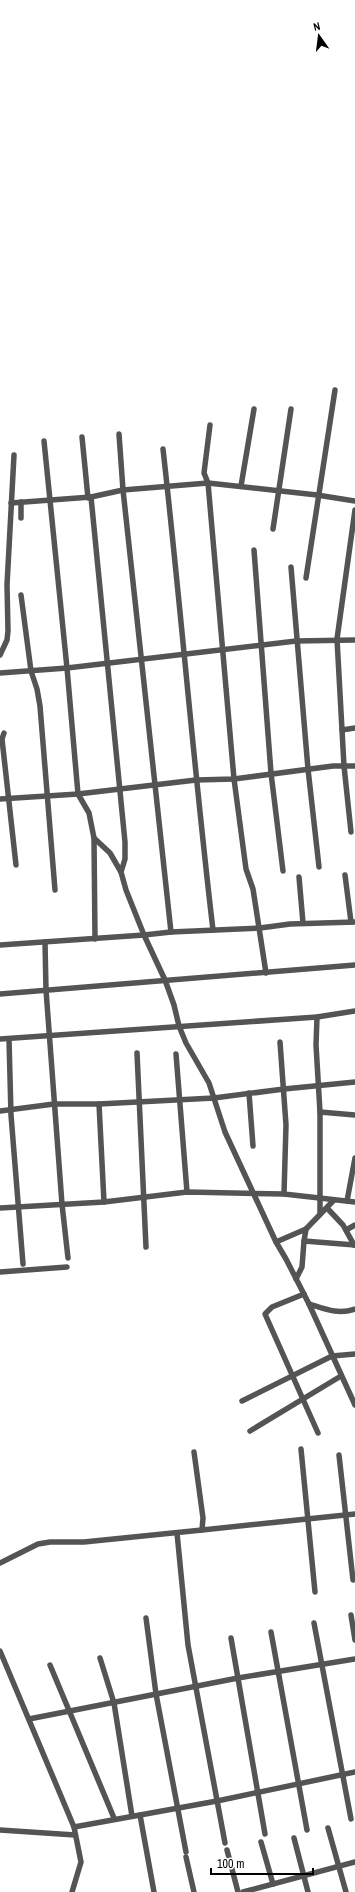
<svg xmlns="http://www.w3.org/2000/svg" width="355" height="1892" font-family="'Archivo Narrow',sans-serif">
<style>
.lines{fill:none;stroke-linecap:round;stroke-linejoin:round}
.minor{stroke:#545454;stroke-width:5.5}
</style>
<rect width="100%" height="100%" fill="#fff"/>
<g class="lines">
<!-- minor -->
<g class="minor">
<polyline points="210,425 204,473 208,483 317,495 355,501"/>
<polyline points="119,434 123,490 171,932"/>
<polyline points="82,437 88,498"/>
<polyline points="44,441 67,668 78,794 89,813 94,838 110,853 121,872 126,890 144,935 165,980 174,1005 179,1026 186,1043 209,1083 225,1132 276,1242 286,1259 309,1304 355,1405"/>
<path d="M 163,449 C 181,609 194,770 213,930"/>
<polyline points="241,486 254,409"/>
<polyline points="91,497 125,842 125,859 121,872"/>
<polyline points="11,503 91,497 123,490 208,483 234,779 246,869 253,889 266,973"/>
<polyline points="21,518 21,502"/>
<polyline points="273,529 291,409"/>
<polyline points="254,550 271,773 283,871"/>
<polyline points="291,567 308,769 319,867"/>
<polyline points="306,578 335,390"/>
<polyline points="21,595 31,671 37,689 40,706 55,890"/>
<polyline points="0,655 7,640 8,631 7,585 14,455"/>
<polyline points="0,673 67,668 296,641 355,640"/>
<polyline points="342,730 355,728"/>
<polyline points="4,733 2,739 16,865"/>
<polyline points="0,799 78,794 196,780 234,779 333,766 355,766"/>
<polyline points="351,832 344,766 337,639 355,510"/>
<polyline points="94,838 95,939"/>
<polyline points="345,875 351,922"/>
<polyline points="299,877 303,923"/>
<polyline points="45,942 46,990 62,1204 68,1258"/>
<polyline points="0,945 144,935 171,932 260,928 290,924 355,922"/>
<polyline points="0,994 355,965"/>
<polyline points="317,1017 316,1045 320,1112 320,1214"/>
<polyline points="0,1039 317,1017 355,1011"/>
<polyline points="9,1039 11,1115 23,1264"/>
<polyline points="280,1042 286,1125 284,1194 355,1202"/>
<polyline points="137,1053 146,1247"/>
<polyline points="176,1054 187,1192"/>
<polyline points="249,1093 253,1146"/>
<polyline points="0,1111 54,1104 99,1104 214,1098 284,1089 355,1082"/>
<polyline points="320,1112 355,1115"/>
<polyline points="347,1201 355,1158"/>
<polyline points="104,1202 187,1192 284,1194"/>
<polyline points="0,1208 104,1202 99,1104"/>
<polyline points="327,1208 343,1225 354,1245"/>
<polyline points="306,1229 334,1200"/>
<polyline points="346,1230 355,1225"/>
<polyline points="276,1242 306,1229 304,1241 355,1245"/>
<polyline points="0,1272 67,1267"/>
<polyline points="296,1279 302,1267 304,1241"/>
<polyline points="304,1294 272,1307 265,1314 318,1433"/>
<path d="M 309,1304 C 325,1309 338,1315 355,1309"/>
<polyline points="242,1401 332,1356 355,1354"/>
<polyline points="250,1431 341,1376"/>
<polyline points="301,1449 315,1592"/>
<polyline points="339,1455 353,1580"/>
<polyline points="202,1530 355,1514"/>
<polyline points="177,1533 188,1645 225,1843"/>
<polyline points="0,1563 38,1544 50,1542 84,1542 202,1530 203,1518 194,1452"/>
<polyline points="351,1615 355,1640"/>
<polyline points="146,1618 156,1694 186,1852"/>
<polyline points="314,1623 351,1819"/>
<polyline points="271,1632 307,1830"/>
<polyline points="231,1638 265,1834"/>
<polyline points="0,1651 74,1827 81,1862 72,1892"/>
<polyline points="100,1658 114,1703 132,1816"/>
<polyline points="50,1665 114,1818"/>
<polyline points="29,1719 238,1678 355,1659"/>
<polyline points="140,1815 154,1892"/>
<polyline points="74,1827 217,1801 355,1772"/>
<polyline points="328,1828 346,1892"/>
<polyline points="0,1830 75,1835"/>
<polyline points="294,1838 308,1892"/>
<polyline points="261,1842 273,1884"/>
<polyline points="227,1850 238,1892"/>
<polyline points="186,1857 194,1892"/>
<polyline points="243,1892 355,1862"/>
</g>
</g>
<!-- north arrow -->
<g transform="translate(319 36) rotate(346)" stroke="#ffffff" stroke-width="3" paint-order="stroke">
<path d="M0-3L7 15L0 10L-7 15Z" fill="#000000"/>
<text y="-6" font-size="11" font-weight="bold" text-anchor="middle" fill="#000000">N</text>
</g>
<!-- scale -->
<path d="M211 1868v6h102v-6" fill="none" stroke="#000000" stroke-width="2"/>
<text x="217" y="1868" font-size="12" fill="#000000" stroke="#ffffff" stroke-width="3" paint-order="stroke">100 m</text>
</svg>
